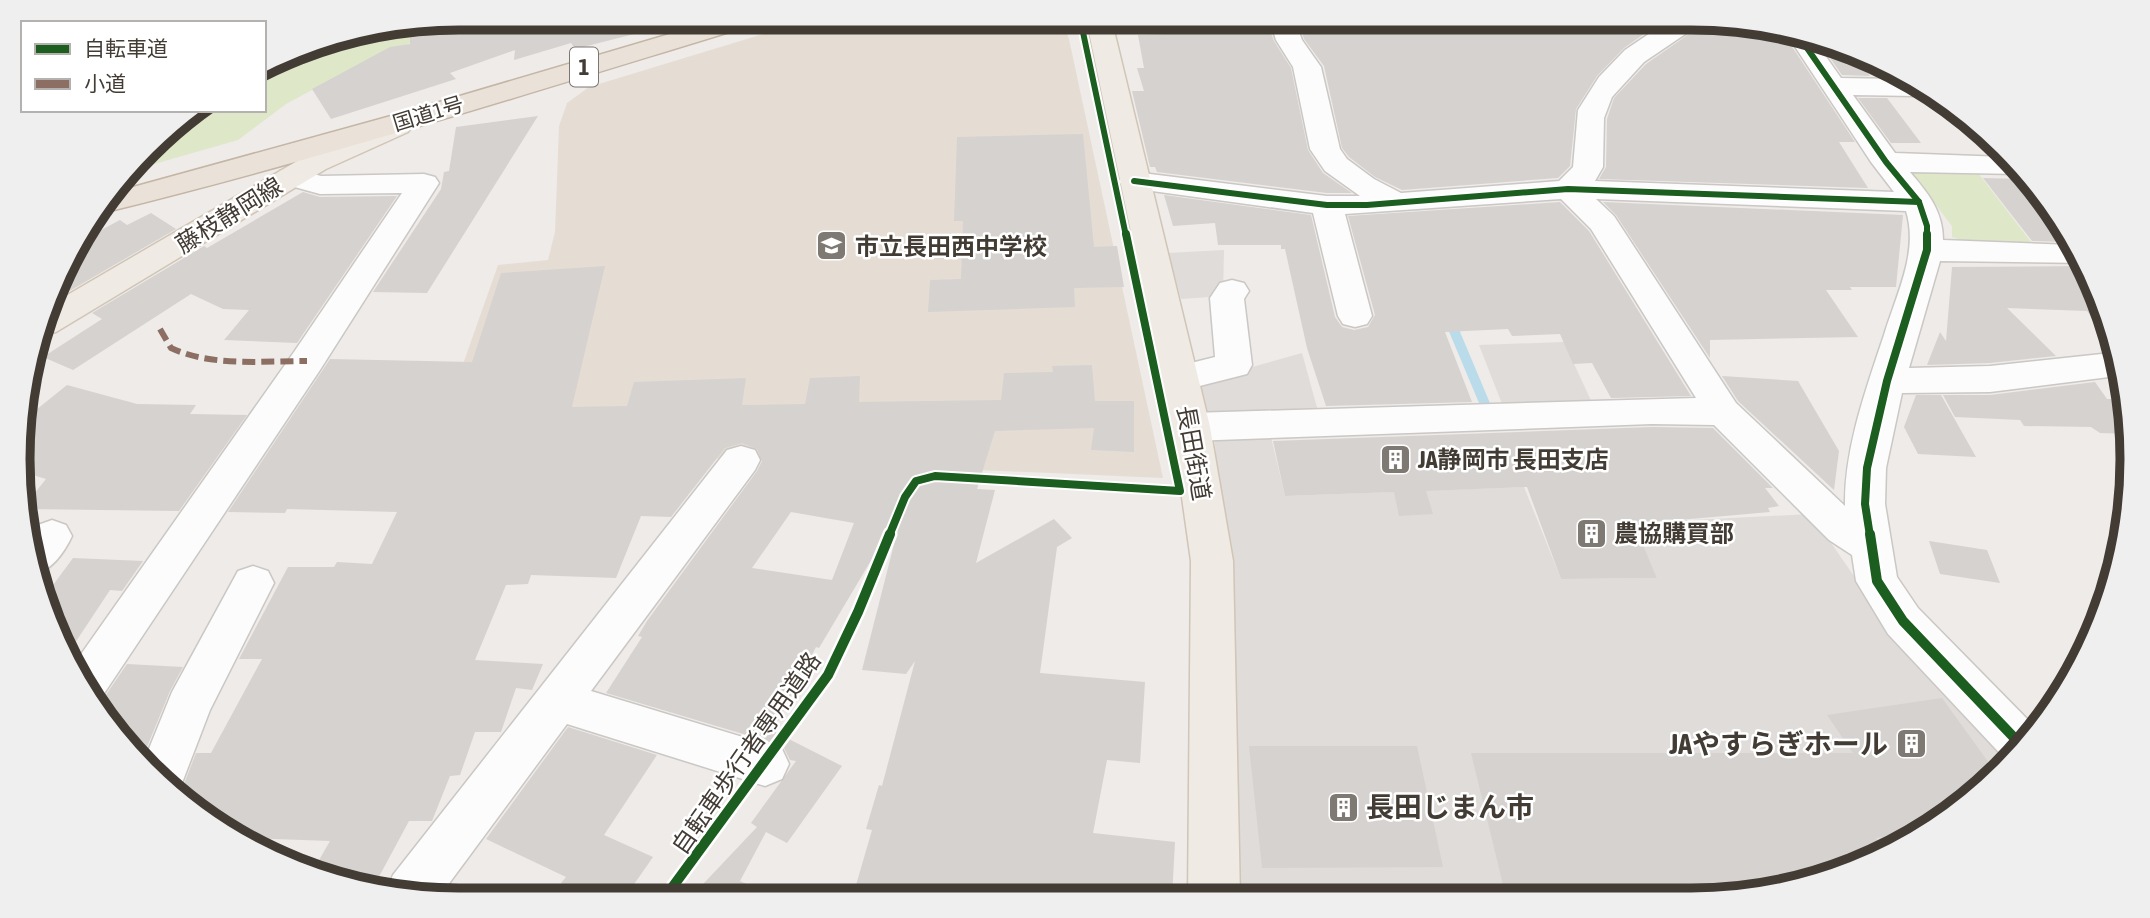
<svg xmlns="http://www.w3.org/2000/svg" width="2150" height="918" font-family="'Asap Condensed','Noto Sans JP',sans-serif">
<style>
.education{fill:#e5ddd4}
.green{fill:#dfe7c9}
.parking{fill:#dfdcd9}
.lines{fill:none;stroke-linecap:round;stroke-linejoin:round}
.stream{stroke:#badcea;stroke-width:10}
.building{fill:#d6d2cf;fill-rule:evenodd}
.minor-casing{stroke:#cac7c4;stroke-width:3}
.major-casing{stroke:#d0c5b6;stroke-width:3}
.highway-casing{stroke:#c4b5a5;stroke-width:3}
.minor{fill:#fcfcfc;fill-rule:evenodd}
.major{fill:#efeae3;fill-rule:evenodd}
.highway{fill:#eae2d9;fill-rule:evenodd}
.quiet{stroke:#8d6e63;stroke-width:6;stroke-dasharray:13 6;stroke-linecap:butt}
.cycleway-far2-casing{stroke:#fff;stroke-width:10}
.cycleway-far1-casing{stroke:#fff;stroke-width:12}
.cycleway-casing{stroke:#fff;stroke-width:15}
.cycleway-far2{stroke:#1b5e20;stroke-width:6}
.cycleway-far1{stroke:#1b5e20;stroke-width:8}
.cycleway{stroke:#1b5e20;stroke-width:10}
.labels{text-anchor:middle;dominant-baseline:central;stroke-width:5;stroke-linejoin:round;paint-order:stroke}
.far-street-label{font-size:21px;fill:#433c35;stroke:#fff}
.shield{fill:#fff;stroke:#7b7672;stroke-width:2}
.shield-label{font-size:23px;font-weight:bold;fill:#433c35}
.street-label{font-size:24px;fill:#433c35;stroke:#fff}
.poi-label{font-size:24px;font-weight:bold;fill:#433c35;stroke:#fff;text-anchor:start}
.near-poi-label{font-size:28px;font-weight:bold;fill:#433c35;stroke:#fff;text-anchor:end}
.rim{fill:none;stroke:#433c35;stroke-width:9}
</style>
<rect width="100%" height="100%" fill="#eeebe8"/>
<!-- education -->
<polygon class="education" points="816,18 1061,18 1069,39 1163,478 434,446 498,265 548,260 555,232 559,126 567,103 589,87"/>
<!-- green -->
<g class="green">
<polygon points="463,18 323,84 286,104 238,140 133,170 168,127 197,110 264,110 264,71 317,41"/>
<polygon points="1910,171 1978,173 2034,246 1974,244 1952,237 1952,226"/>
</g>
<!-- parking -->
<g class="parking">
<polygon points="1224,250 1223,296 1181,299 1168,253"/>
<polygon points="1564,342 1593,405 1504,409 1479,345"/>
<polygon points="1302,353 1321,422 1209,426 1199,382"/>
<polygon points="1270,433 1285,496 1524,487 1561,579 1657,578 1633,523 1811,514 1885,621 2012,757 1982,791 1886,855 1749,897 1238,898 1229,593 1214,434"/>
</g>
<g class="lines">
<!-- stream -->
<polyline class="stream" points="1450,321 1487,409"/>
</g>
<!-- building -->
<g class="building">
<polygon points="488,18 661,18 662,27 575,49 571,43 514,60 515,50 450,73 456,79 331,119 312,89 390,47 410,44 410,37"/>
<polygon points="1219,18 1265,18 1274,41 1291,68 1308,150 1323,173 1352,193 1327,193 1157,172 1155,167 1150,167 1132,91 1144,91 1137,68 1144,68 1138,35 1223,32"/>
<polygon points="1390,18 1657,18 1661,22 1624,48 1597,76 1576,109 1570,166 1558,178 1402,190 1375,177 1349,157 1342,148 1324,66 1304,39 1300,26 1373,24 1372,20 1391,20"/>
<polygon points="1709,20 1783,33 1855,142 1839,142 1868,188 1599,179 1606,167 1607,119 1614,98 1646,64"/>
<polygon points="1816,38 1833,41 1852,52 1870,76 1842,75"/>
<polygon points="1858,98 1887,98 1921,143 1891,143"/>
<polygon points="538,116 427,293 373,292 441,189 444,172 449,171 456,127"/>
<polygon points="1083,134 1094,247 1117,246 1124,287 1074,288 1075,307 928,312 930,280 961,279 963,221 954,221 957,137"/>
<polygon points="1983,178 2022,179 2070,242 2032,241"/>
<polygon points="303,192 320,197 397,196 297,343 224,340 249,310 223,309 191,294 73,370 43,357 102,319 92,313 204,246 207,248"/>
<polygon points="1164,195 1311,215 1335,317 1342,327 1354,330 1368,327 1375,315 1348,216 1560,202 1589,231 1691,396 1611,398 1592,363 1573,364 1560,334 1512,336 1508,329 1445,332 1472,402 1326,406 1307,348 1285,249 1281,249 1281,245 1218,245 1215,223 1173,226"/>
<polygon points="1603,202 1903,215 1896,287 1850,287 1852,290 1826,290 1858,337 1710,340 1710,358 1616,215"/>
<polygon points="151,213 176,229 61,296 56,292 75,244 120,220 127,225"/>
<path d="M 605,266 L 572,407 L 627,406 L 634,382 L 746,378 L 742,405 L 805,404 L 810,378 L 860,376 L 859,402 L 1001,400 L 1004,373 L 1053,372 L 1052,366 L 1092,365 L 1095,401 L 1134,401 L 1134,452 L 1091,450 L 1094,428 L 995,431 L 977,489 L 995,490 L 976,563 L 1054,519 L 1072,538 L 1057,547 L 1040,673 L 1145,682 L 1140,763 L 1107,760 L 1093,833 L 1175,842 L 1172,897 L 1058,899 L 1013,890 L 1011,899 L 852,899 L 872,830 L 866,829 L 879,785 L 882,786 L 915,661 L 906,674 L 862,670 L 904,505 L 819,648 L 816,647 L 773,731 L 842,766 L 787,843 L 766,832 L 740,881 L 782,900 L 688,900 L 757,827 L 751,823 L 796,761 L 790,760 L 783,746 L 606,693 L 642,637 L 638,636 L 647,621 L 757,471 L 762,461 L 757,449 L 742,443 L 725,448 L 671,517 L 641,516 L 616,578 L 531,575 L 528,584 L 506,585 L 475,660 L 543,664 L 532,690 L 516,688 L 501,732 L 475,732 L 460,775 L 450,776 L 432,821 L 409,821 L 374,886 L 311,874 L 330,841 L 249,838 L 179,797 L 196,753 L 211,753 L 262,659 L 239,659 L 288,567 L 334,567 L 337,562 L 372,564 L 397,512 L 287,509 L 285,513 L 228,512 L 330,359 L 472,362 L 501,273 ZM 791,512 L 854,523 L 832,580 L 752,568 Z"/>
<polygon points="2087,266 2106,336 2087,311 2007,308 2056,356 1990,363 1927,365 1940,332 1946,341 1952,267"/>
<polygon points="1722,376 1798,381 1839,451 1834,490 1738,401"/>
<polygon points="2095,382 2107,399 2123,399 2131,434 2100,433 2091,427 2024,426 2020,420 1955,417 1943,395 1990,395"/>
<polygon points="67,385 137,404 196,405 190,414 247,415 179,511 26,509 26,504 46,479 26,473 26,418"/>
<polygon points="1916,395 1941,395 1976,457 1918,454 1904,427"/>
<polygon points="1652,427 1713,428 1773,488 1765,488 1779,506 1768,508 1770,512 1634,524 1657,578 1561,579 1527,487 1426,491 1433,514 1399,516 1394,492 1285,496 1273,441"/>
<polygon points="1929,541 1987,550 2000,583 1940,574"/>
<polygon points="73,558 143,561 122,591 110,590 67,655 45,596"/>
<polygon points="127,664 183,667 170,691 142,759 97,704 101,702"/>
<polygon points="1942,698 1997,774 1982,791 1922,831 1876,838 1884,856 1749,897 1506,897 1471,753 1853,753 1827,715"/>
<polygon points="568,727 657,755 604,835 653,857 623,900 594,900 561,883 566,877 486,839"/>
<polygon points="1249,746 1417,746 1443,867 1262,868"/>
</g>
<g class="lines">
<defs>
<g id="minor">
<path d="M 1269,18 L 1294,18 L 1302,40 L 1321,67 L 1340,149 L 1347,159 L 1374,179 L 1401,193 L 1559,181 L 1573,167 L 1578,110 L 1599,77 L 1625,50 L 1671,19 L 1706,20 L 1644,62 L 1612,97 L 1604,118 L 1603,167 L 1595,181 L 1894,192 L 1871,162 L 1786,33 L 1813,38 L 1841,78 L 1899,79 L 1925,94 L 1915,96 L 1853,95 L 1895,153 L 2005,157 L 2018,174 L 1910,172 C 1928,193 1943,211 1943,240 L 2072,245 L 2087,263 L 1940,261 L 1909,368 L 1990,366 L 2111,353 L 2117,376 L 1990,392 L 1902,393 L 1886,468 L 1885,504 L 1897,577 L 1918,608 L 2037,729 L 2008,762 L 1888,634 L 1856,581 L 1852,555 L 1829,540 L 1714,425 L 1652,424 L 1191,441 L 1178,437 L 1172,427 L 1178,417 L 1191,413 L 1696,398 L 1591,229 L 1561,199 L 1345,214 L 1372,316 L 1367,324 L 1355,327 L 1343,324 L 1338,316 L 1313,213 L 1123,187 L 1119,181 L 1123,175 L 1134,172 L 1327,196 L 1360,196 L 1325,171 L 1310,149 L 1293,67 L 1276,40 ZM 1596,199 L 1906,211 C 1919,252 1896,295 1884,335 C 1866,389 1844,449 1845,506 L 1736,403 L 1614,216 Z"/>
<polygon points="291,168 321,176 424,174 435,177 439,183 320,370 99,701 95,702 76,679 72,667 294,352 402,193 320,194 280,183 276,177 280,171"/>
<polygon points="1232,280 1244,283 1249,291 1244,299 1252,365 1247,374 1180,391 1167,387 1162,378 1167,369 1215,357 1210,298 1220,283"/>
<polygon points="741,446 755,450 760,460 755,470 591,691 782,749 789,764 782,779 765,786 567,724 439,897 387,889 393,875 727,450"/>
<path d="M 52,520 L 66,525 L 72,536 C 65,551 53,568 37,574 L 26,545 L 26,537 L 38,525 Z"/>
<polygon points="253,566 268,571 274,583 210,710 177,796 168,791 144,761 172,692 238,571"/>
</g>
<g id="major">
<polygon points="1086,18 1111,18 1210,427 1233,561 1240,898 1188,898 1191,561 1172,427"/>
<polygon points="398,117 408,120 412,126 408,132 326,169 56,332 40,335 52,304 304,157"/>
</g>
<path id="highway" d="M 724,18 L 763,18 L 759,23 C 542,89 326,158 106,212 L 99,211 L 115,192 L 409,111 Z"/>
</defs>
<!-- minor casing -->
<use href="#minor" class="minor-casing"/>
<!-- major casing -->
<use href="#major" class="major-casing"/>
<!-- highway casing -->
<use href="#highway" class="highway-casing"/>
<!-- minor -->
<use href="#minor" class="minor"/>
<!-- major -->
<use href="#major" class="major"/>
<!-- highway -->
<use href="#highway" class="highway"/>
<!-- quiet -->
<path class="quiet" d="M 160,329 L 171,348 C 212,367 263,361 307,361"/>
<defs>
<g id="cycleway-far2">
<polyline points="1080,18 1126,236"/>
<polyline points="1798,35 1886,162 1919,202 1927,226 1927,236"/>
<polyline points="1134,181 1327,205 1367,205 1568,189 1919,202"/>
</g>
<g id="cycleway-far1">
<polyline points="889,536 905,497 916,481 935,476 1180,491 1126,234"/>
<polyline points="1870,536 1865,504 1867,468 1887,381 1927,250 1927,234"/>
</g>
<g id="cycleway">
<polyline points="1870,534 1877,581 1903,621 2022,746"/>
<polyline points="663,900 828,675 858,612 890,534"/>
</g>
</defs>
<!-- cycleway-far2 casing -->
<use href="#cycleway-far2" class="cycleway-far2-casing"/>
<!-- cycleway-far1 casing -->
<use href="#cycleway-far1" class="cycleway-far1-casing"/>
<!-- cycleway casing -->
<use href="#cycleway" class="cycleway-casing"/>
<!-- cycleway-far2 -->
<use href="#cycleway-far2" class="cycleway-far2"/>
<!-- cycleway-far1 -->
<use href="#cycleway-far1" class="cycleway-far1"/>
<!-- cycleway -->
<use href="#cycleway" class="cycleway"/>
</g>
<!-- icons -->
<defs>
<symbol id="school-square" viewBox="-11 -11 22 22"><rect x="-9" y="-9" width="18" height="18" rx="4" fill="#7f7974" stroke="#fff"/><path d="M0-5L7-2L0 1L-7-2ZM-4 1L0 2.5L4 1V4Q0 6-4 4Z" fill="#fff"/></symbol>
<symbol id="building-square" viewBox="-11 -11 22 22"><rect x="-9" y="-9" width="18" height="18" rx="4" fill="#7f7974" stroke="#fff"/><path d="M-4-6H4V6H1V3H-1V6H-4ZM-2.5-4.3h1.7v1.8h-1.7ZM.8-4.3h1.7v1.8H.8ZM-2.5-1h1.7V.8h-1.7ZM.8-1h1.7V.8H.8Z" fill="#fff"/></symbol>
</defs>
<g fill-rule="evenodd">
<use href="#school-square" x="814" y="228" width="35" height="35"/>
<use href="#building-square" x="1378" y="442" width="35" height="35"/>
<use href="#building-square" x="1574" y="516" width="35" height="35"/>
<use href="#building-square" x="1894" y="726" width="35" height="35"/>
<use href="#building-square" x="1326" y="790" width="35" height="35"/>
</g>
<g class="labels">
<!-- far-street labels -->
<g class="far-street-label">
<text transform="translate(428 113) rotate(-17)">国道1号</text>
</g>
<!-- shield labels -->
<rect class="shield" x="570" y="47.5" width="28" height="39" rx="5"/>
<g class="shield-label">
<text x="584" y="67">1</text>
</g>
<!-- street labels -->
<g class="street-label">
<text transform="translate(229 215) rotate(-32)">藤枝静岡線</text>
<text transform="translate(1194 453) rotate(80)">長田街道</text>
<text transform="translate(746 753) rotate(-55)">自転車歩行者専用道路</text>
</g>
<!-- poi labels -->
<g class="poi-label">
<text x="855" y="246">市立長田西中学校</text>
<text x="1418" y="459">JA静岡市 長田支店</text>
<text x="1614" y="533">農協購買部</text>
</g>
<!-- near-poi labels -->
<g class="near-poi-label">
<text x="1888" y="744">JAやすらぎホール</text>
<text x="1366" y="807" text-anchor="start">長田じまん市</text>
</g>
</g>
<!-- crop -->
<path d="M0 0H2150V918H0ZM459 30H1691A429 429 0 0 1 2120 459V459A429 429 0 0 1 1691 888H459A429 429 0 0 1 30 459V459A429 429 0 0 1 459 30Z" fill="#f0efef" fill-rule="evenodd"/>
<path class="rim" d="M459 30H1691A429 429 0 0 1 2120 459V459A429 429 0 0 1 1691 888H459A429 429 0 0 1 30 459V459A429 429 0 0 1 459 30Z"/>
<!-- legend -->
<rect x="21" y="21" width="245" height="91" fill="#ffffff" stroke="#b4b1ae" stroke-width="2"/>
<rect x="35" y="44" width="35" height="10" fill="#1b5e20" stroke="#b4b1ae" stroke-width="2"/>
<text x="84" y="56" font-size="21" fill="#433c35">自転車道</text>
<rect x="35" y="79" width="35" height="10" fill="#8d6e63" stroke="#b4b1ae" stroke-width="2"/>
<text x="84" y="91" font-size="21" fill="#433c35">小道</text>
</svg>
